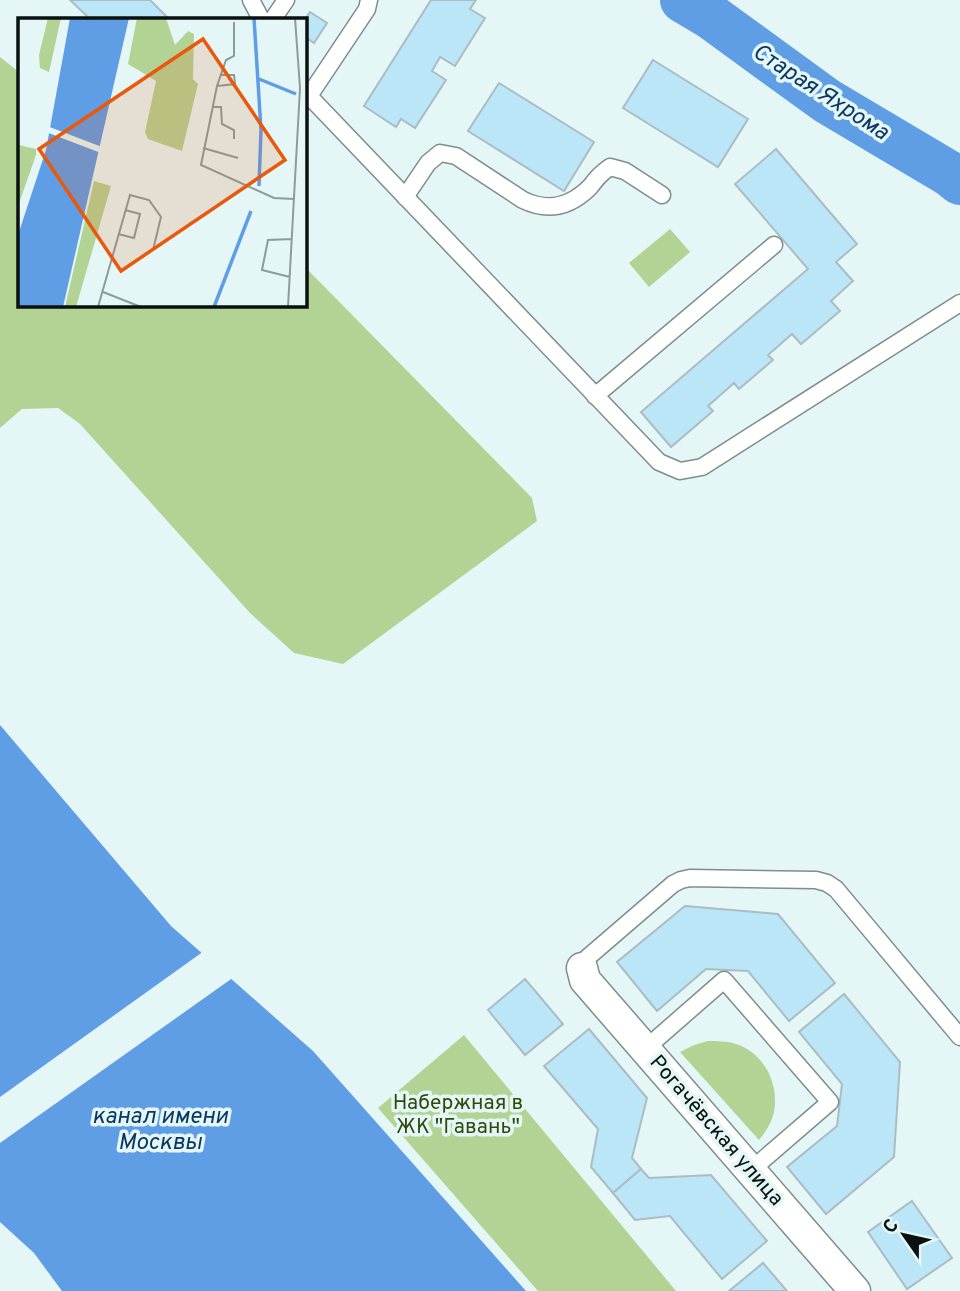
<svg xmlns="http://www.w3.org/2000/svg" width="960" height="1291" font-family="Overpass,sans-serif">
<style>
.green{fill:#b3d394}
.water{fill:#5f9de5}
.pier{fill:#e4f7f6}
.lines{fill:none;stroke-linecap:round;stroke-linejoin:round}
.river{stroke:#5f9de5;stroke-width:46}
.building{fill:#bbe6f7;stroke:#acbcc3;stroke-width:2}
.service-casing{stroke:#7c8e8d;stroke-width:19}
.minor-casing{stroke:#7c8e8d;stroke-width:33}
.service{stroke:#fff;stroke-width:16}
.minor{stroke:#fff;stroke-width:30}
.labels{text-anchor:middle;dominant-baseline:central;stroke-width:7;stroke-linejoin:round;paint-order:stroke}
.park-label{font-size:21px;fill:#304a0a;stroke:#e4f7f6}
.street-label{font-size:21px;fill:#0a1111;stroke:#e4f7f6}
.water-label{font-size:23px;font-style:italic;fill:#0b3765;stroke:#e4f7f6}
.inset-river{fill:none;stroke:#5f9de5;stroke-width:3.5}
.inset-road{fill:none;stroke:#8d9b9a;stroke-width:2}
.view{fill:#e8590c;fill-opacity:0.15;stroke:#e8590c;stroke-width:3.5}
.inset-edge{fill:none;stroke:#0a1111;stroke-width:3.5}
</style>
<rect width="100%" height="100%" fill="#e4f7f6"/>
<!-- green -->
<g class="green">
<polygon points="0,57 19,72 19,304 304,304 305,267 532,498 537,521 343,664 294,653 250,613 80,424 58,408 22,409 0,428"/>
<polygon points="670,229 690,252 649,287 629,263"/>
<polygon points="464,1035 676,1291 538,1291 378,1108"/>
<path d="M 708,1041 C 718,1041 727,1041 736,1044 C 765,1053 781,1087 773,1116 C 770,1125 765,1133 759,1140 L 680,1052 L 694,1045 Z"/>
</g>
<!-- water -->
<polygon class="water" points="0,725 171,926 313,1051 526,1291 62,1291 34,1253 0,1222"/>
<!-- pier -->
<polygon class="pier" points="204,951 234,977 0,1143 0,1097"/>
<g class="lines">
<!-- river -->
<polyline class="river" points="683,0 710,16 827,101 950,174 960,182"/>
</g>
<!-- building -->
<g class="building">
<polygon points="70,0 150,0 169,19 90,19"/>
<polygon points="431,0 476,0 470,9 485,18 455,66 440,57 432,71 446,80 415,128 401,119 396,127 364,106"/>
<polygon points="310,12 327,23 314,43 304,36 304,21"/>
<polygon points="653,60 748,119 718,167 623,108"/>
<polygon points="499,83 594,142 564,191 468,131"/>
<polygon points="776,149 857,244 836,262 853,281 831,301 840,311 801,344 792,334 768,355 773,360 739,389 734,383 708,406 713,411 671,447 641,412 808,269 735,184"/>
<polygon points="685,906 778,914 835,983 789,1021 748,971 706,969 657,1011 617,962"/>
<polygon points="525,979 563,1024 525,1055 488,1010"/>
<polygon points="844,994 900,1062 894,1157 826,1214 787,1167 837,1126 842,1084 799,1032"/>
<polygon points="589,1029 647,1098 632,1158 641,1169 613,1193 591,1167 598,1129 544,1066"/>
<polygon points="641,1169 649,1178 711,1175 767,1241 722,1279 670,1216 635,1220 613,1193"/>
<polygon points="912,1201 952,1258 907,1289 868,1232"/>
<polygon points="763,1263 787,1291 729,1291"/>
</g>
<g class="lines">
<defs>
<g id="service">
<polyline points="251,0 261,19"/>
<polyline points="273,19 286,0"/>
<polyline points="304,89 309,96 659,462 680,471 702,467 960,303"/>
<polyline points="309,96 367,9 369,0"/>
<path d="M 405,197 L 428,163 L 440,153 L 456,156 L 523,200 C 548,212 570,207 590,187 C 597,178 600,174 610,167 L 625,171 L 662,195"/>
<polyline points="595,396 774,245"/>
<polyline points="582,968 587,958 673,884 681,880 690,878 816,880 827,883 836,889 960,1037"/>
<polyline points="645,1049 724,980 830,1102 750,1171"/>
</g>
<polyline id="minor" points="582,968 585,980 855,1291"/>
</defs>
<!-- service casing -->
<use href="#service" class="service-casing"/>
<!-- minor casing -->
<use href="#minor" class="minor-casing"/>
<!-- service -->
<use href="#service" class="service"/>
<!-- minor -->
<use href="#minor" class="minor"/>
</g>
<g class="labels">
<!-- park labels -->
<g class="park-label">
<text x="458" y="1103">Набержная в<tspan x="458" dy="24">ЖК "Гавань"</tspan></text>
</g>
<!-- street labels -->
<g class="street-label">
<text transform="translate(716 1131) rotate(49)">Рогачёвская улица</text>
</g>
<!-- water labels -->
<g class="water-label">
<text transform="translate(820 93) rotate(33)">Старая Яхрома</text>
<text x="160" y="1117">канал имени<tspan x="160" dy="26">Москвы</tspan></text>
</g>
</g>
<!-- overview -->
<g transform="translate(18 18)">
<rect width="289" height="289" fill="#e4f7f6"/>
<path d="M 30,0 L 43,0 L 31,54 L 22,50 L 21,37 ZM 119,0 L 148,0 L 157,27 L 170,13 L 176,16 L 175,61 L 180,66 L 164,133 L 130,121 L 127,114 L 138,63 L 110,46 ZM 1,127 L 18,131 L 18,137 L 0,188 ZM 76,163 L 93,168 L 58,289 L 47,289 Z" fill="#b3d394"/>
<path d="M 52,0 L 111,0 L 45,289 L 0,289 L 0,217 L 28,132 Z" fill="#5f9de5"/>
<path d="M 29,108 L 84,129 L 83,135 L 28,114 Z" fill="#e4f7f6"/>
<path class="inset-river" d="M 236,0 L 243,112 L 241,168M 241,61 L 278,76M 196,289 L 233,193"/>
<path class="inset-road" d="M 216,4 L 216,38 L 208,42 L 199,68 L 183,147 L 256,180 L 276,181M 199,68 L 217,66 L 216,57 L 203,57M 194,89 L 203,89 L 204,106 L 216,112 L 216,121M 185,130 L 220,140M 100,216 L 116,220 L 122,196 L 107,192M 272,259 L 244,252 L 250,222 L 274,221M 85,274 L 123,289M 80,289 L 112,177 L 131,182 L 143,199 L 135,232M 270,289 L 282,70 L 277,0"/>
<path class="view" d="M 185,21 L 267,142 L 103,253 L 21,131 Z"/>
<rect width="289" height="289" class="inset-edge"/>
</g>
<!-- north arrow -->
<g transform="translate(904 1235) rotate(304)" stroke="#e4f7f6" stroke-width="5" paint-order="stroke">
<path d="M0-5L12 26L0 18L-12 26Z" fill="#0a1111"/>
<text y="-10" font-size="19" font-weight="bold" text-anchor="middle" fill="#0a1111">С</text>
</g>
</svg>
